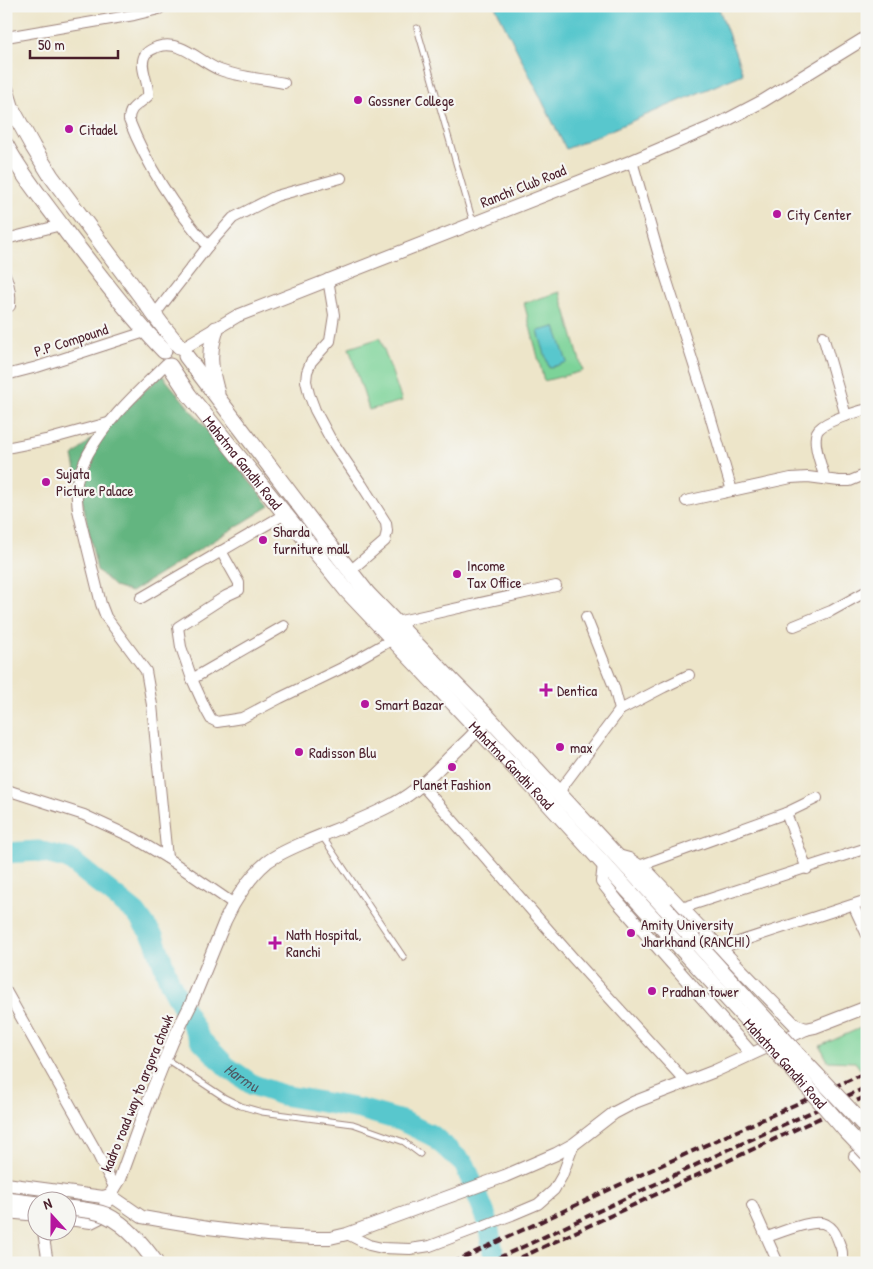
<svg xmlns="http://www.w3.org/2000/svg" width="873" height="1269" font-family="'Patrick Hand',sans-serif">
<style>
.green{fill:#7bd398;stroke:#627962}
.forest{fill:#64b580;stroke:#576a56}
.water{fill:#59c7cd;stroke:#52737c}
.lines{fill:none;stroke-linecap:round;stroke-linejoin:round}
.river{stroke:#59c7cd;stroke-width:21}
.service-casing{stroke:#9c827a;stroke-width:7}
.minor-casing{stroke:#9c827a;stroke-width:12}
.tertiary-casing{stroke:#9c827a;stroke-width:14}
.secondary-casing{stroke:#9c827a;stroke-width:17}
.service{stroke:#fff;stroke-width:5}
.minor{stroke:#fff;stroke-width:10}
.tertiary{stroke:#fff;stroke-width:12}
.secondary{stroke:#fff;stroke-width:15}
.rail{stroke:#4a1f2b;stroke-width:4;stroke-dasharray:8 4;stroke-linecap:butt}
.secondary-bridge-casing{stroke:#9c827a;stroke-width:17;stroke-linecap:butt}
.secondary-bridge{stroke:#fff;stroke-width:15}
.poi-dot{fill:#b5179e;stroke:#f6f6f2;stroke-width:2}
.labels{text-anchor:middle;dominant-baseline:central;stroke-width:4.5;stroke-linejoin:round;paint-order:stroke}
.poi-label{font-size:15px;fill:#4a1f2b;stroke:#f6f6f2;text-anchor:start}
.street-label{font-size:15px;fill:#4a1f2b;stroke:#f6f6f2}
.water-label{font-size:16px;font-style:italic;fill:#4f5a64;stroke:#f6f6f2}
</style>
<rect width="100%" height="100%" fill="#f6f6f2"/>
<filter id="ink" filterUnits="userSpaceOnUse"><feTurbulence type="fractalNoise" baseFrequency=".02" numOctaves="2"/><feDisplacementMap in="SourceGraphic" scale="10" xChannelSelector="R" yChannelSelector="G"/><feConvolveMatrix kernelMatrix="1 2 1 2 8 2 1 2 1" color-interpolation-filters="sRGB"/></filter>
<filter id="wash" filterUnits="userSpaceOnUse"><feTurbulence type="fractalNoise" baseFrequency=".0096" numOctaves="4" result="noise"/><feDisplacementMap in="SourceGraphic" scale="20" xChannelSelector="R" yChannelSelector="G"/><feGaussianBlur stdDeviation="1.12" result="paint"/><feColorMatrix in="noise" values="0 0 0 0 0 0 0 0 0 0 0 0 0 0 0 0 0 1.4 0 .05"/><feComposite in="paint" operator="in"/></filter>
<g filter="url(#wash)">
<rect width="100%" height="100%" fill="#ede5c9"/>
<!-- green -->
<g class="green">
<polygon points="560,292 583,371 544,381 524,303"/>
<polygon points="380,338 402,401 369,410 349,348"/>
<polygon points="867,1025 867,1067 861,1070 855,1062 828,1061 820,1046"/>
</g>
<!-- forest -->
<polygon class="forest" points="162,375 270,506 131,592 115,587 97,570 73,456"/>
<!-- water -->
<g class="water">
<polygon points="495,6 718,6 743,74 566,149"/>
<polygon points="555,327 567,362 549,368 538,331"/>
</g>
<g class="lines">
<!-- river -->
<path class="river" id="s1" d="M 6,853 L 38,851 L 69,859 L 136,913 L 154,938 L 170,983 L 200,1039 L 227,1067 L 253,1085 L 282,1095 L 360,1109 L 402,1121 L 433,1136 L 465,1165 L 487,1219 L 495,1263"/>
</g>
</g>
<g filter="url(#ink)">
<g class="lines">
<defs>
<g id="service">
<polyline points="417,28 473,222"/>
<polyline points="322,836 404,958"/>
<polyline points="166,1059 225,1098 241,1106 262,1112 353,1124 404,1142 420,1154"/>
</g>
<g id="minor">
<polyline points="6,37 134,15 159,9 159,6"/>
<polyline points="632,161 659,256 709,412 732,491"/>
<polyline points="6,239 61,225"/>
<path d="M 208,246 C 174,208 148,168 129,120 C 129,106 139,105 148,96 C 150,84 138,66 145,55 C 147,51 153,49 157,47 C 182,39 199,62 220,70 C 239,77 264,79 284,83"/>
<path d="M 6,277 C 10,287 11,295 10,306 L 6,308"/>
<polyline points="328,279 334,315 330,341 311,362 307,372 306,381 309,394 315,410 330,438 362,485 386,523 387,531 385,541 350,571"/>
<polyline points="155,314 208,246 233,218 276,196 341,178"/>
<polyline points="823,336 846,416"/>
<path d="M 166,364 C 138,392 108,418 88,454 C 84,463 78,473 77,483 C 76,492 77,501 78,510 L 101,604 L 106,617 L 146,671 L 152,705 L 167,858"/>
<polyline points="6,375 37,367 145,332"/>
<polyline points="6,448 46,440 108,423"/>
<path d="M 825,479 C 822,467 812,444 817,432 C 822,421 855,413 867,409"/>
<polyline points="686,501 791,478 808,477 839,481 850,481 867,474"/>
<polyline points="221,551 239,583 239,590 226,596 178,627 181,647 192,679 284,626"/>
<polyline points="141,598 285,514"/>
<polyline points="396,622 556,586"/>
<polyline points="794,626 831,611 867,591"/>
<polyline points="192,679 206,710 211,719 217,722 242,718 280,698 340,669 393,639"/>
<polyline points="620,710 664,687 689,675"/>
<polyline points="421,784 573,958 686,1082"/>
<polyline points="6,789 13,792 84,815 134,838 167,858 234,904"/>
<polyline points="560,793 563,786 620,710 614,687 586,617"/>
<polyline points="786,813 807,869"/>
<polyline points="639,866 786,813 817,798"/>
<polyline points="853,905 867,935"/>
<polyline points="682,908 867,848"/>
<polyline points="720,948 867,900"/>
<polyline points="6,991 95,1149 115,1189"/>
<polyline points="854,1156 867,1171"/>
<polyline points="752,1205 778,1263"/>
<polyline points="43,1232 48,1263"/>
<polyline points="347,1234 369,1245 382,1248 410,1249 430,1246 512,1215 538,1204 554,1190 562,1176 574,1144"/>
<path d="M 767,1237 C 780,1233 815,1217 827,1225 C 833,1228 836,1234 838,1240 C 841,1248 844,1254 841,1263"/>
</g>
<g id="tertiary">
<polyline points="183,348 237,316 632,161 721,123 763,101 867,37"/>
<polyline points="618,856 629,859 648,872 720,948 795,1025 806,1029 815,1027 867,1007"/>
<polyline points="604,864 602,882 618,902 751,1053"/>
<polyline points="6,1184 103,1197 110,1195 142,1217 165,1221 208,1228 267,1235 313,1238 330,1238 347,1234 505,1176 556,1154 574,1144 614,1113 635,1102 715,1071 806,1029"/>
<polyline points="6,1212 38,1215"/>
<path d="M 68,1219 L 91,1222 L 99,1218 L 110,1195 L 120,1179 L 151,1094 L 165,1059 L 173,1040 L 192,1002 L 225,921 C 234,901 250,876 267,862 C 279,853 294,847 308,841 C 337,829 368,818 395,803 C 416,792 432,775 448,759 C 462,746 476,732 489,718"/>
</g>
<g id="secondary">
<polyline points="6,90 12,109 33,147 51,176 162,325 179,346"/>
<path d="M 6,145 C 22,176 47,205 67,233 C 98,273 129,315 164,351"/>
<path d="M 216,329 C 214,337 211,345 211,353 C 209,367 214,380 217,393"/>
<polyline points="186,356 315,526 368,594 456,685 489,718 665,908"/>
<path id="s2" d="M 170,366 L 189,395 L 347,591 L 548,803 L 654,919"/>
<polyline points="6,1200 38,1204"/>
</g>
</defs>
<!-- service casing -->
<use href="#service" class="service-casing"/>
<!-- minor casing -->
<use href="#minor" class="minor-casing"/>
<!-- tertiary casing -->
<use href="#tertiary" class="tertiary-casing"/>
<!-- secondary casing -->
<use href="#secondary" class="secondary-casing"/>
<!-- service -->
<use href="#service" class="service"/>
<!-- minor -->
<use href="#minor" class="minor"/>
<!-- tertiary -->
<use href="#tertiary" class="tertiary"/>
<!-- secondary -->
<use href="#secondary" class="secondary"/>
<!-- rail -->
<g class="rail">
<polyline points="452,1263 664,1164 867,1072"/>
<polyline points="487,1263 527,1245 721,1153 867,1087"/>
<polyline points="509,1263 867,1096"/>
</g>
<defs>
<g id="secondary-bridge">
<polyline points="665,908 800,1057 867,1128"/>
<path id="s3" d="M 654,919 L 792,1069 L 845,1130 L 867,1153"/>
<path d="M 68,1208 C 80,1209 94,1210 106,1215 C 127,1225 143,1245 156,1263"/>
</g>
</defs>
<!-- secondary-bridge casing -->
<use href="#secondary-bridge" class="secondary-bridge-casing"/>
<!-- secondary-bridge -->
<use href="#secondary-bridge" class="secondary-bridge"/>
</g>
</g>
<!-- markers -->
<g class="poi-dot">
<circle cx="358" cy="100" r="5"/>
<circle cx="69" cy="129" r="5"/>
<circle cx="777" cy="214" r="5"/>
<circle cx="46" cy="482" r="5"/>
<circle cx="263" cy="540" r="5"/>
<circle cx="457" cy="574" r="5"/>
<path d="M543.5 682.5h5v5h5v5h-5v5h-5v-5h-5v-5h5z"/>
<circle cx="365" cy="704" r="5"/>
<circle cx="560" cy="747" r="5"/>
<circle cx="299" cy="752" r="5"/>
<circle cx="452" cy="767" r="5"/>
<circle cx="631" cy="933" r="5"/>
<path d="M272.5 935.5h5v5h5v5h-5v5h-5v-5h-5v-5h5z"/>
<circle cx="652" cy="991" r="5"/>
</g>
<g class="labels">
<!-- poi labels -->
<g class="poi-label">
<text x="368" y="100">Gossner College</text>
<text x="79" y="129">Citadel</text>
<text x="787" y="214">City Center</text>
<text x="56" y="473">Sujata<tspan x="56" dy="17">Picture Palace</tspan></text>
<text x="273" y="531">Sharda<tspan x="273" dy="17">furniture mall</tspan></text>
<text x="467" y="565">Income<tspan x="467" dy="17">Tax Office</tspan></text>
<text x="557" y="690">Dentica</text>
<text x="375" y="704">Smart Bazar</text>
<text x="570" y="747">max</text>
<text x="309" y="752">Radisson Blu</text>
<text x="452" y="784" text-anchor="middle">Planet Fashion</text>
<text x="641" y="924">Amity University<tspan x="641" dy="17">Jharkhand (RANCHI)</tspan></text>
<text x="286" y="934">Nath Hospital,<tspan x="286" dy="17">Ranchi</tspan></text>
<text x="662" y="991">Pradhan tower</text>
</g>
<!-- street labels -->
<g class="street-label">
<text transform="translate(523 186) rotate(-22)">Ranchi Club Road</text>
<text transform="translate(71 340) rotate(-18)">P.P Compound</text>
<text stroke="none"><textPath href="#s2" startOffset="121">Mahatma Gandhi Road</textPath></text>
<text stroke="none"><textPath href="#s2" startOffset="526">Mahatma Gandhi Road</textPath></text>
<text stroke="none"><textPath href="#s3" startOffset="195">Mahatma Gandhi Road</textPath></text>
<text transform="translate(137 1093) rotate(-68)">kadro road way to argora chowk</text>
</g>
<!-- water labels -->
<g class="water-label">
<text stroke="none"><textPath href="#s1" startOffset="349">Harmu</textPath></text>
</g>
</g>
<!-- margin -->
<rect width="873" height="1269" fill="none" stroke="#f6f6f2" stroke-width="25"/>
<!-- north arrow -->
<g transform="translate(52 1216) rotate(339)"><circle r="24" fill="#f6f6f2" stroke="#b1a0a2"/>
<path d="M0-4L9 19L0 12L-9 19Z" fill="#b5179e"/>
<text y="-8" font-size="14" font-weight="bold" text-anchor="middle" fill="#4a1f2b">N</text>
</g>
<!-- scale -->
<path d="M30 50v8h88v-8" fill="none" stroke="#4a1f2b" stroke-width="2.5"/>
<text x="38" y="50" font-size="15" fill="#4a1f2b" stroke="#f6f6f2" stroke-width="4" paint-order="stroke">50 m</text>
</svg>
